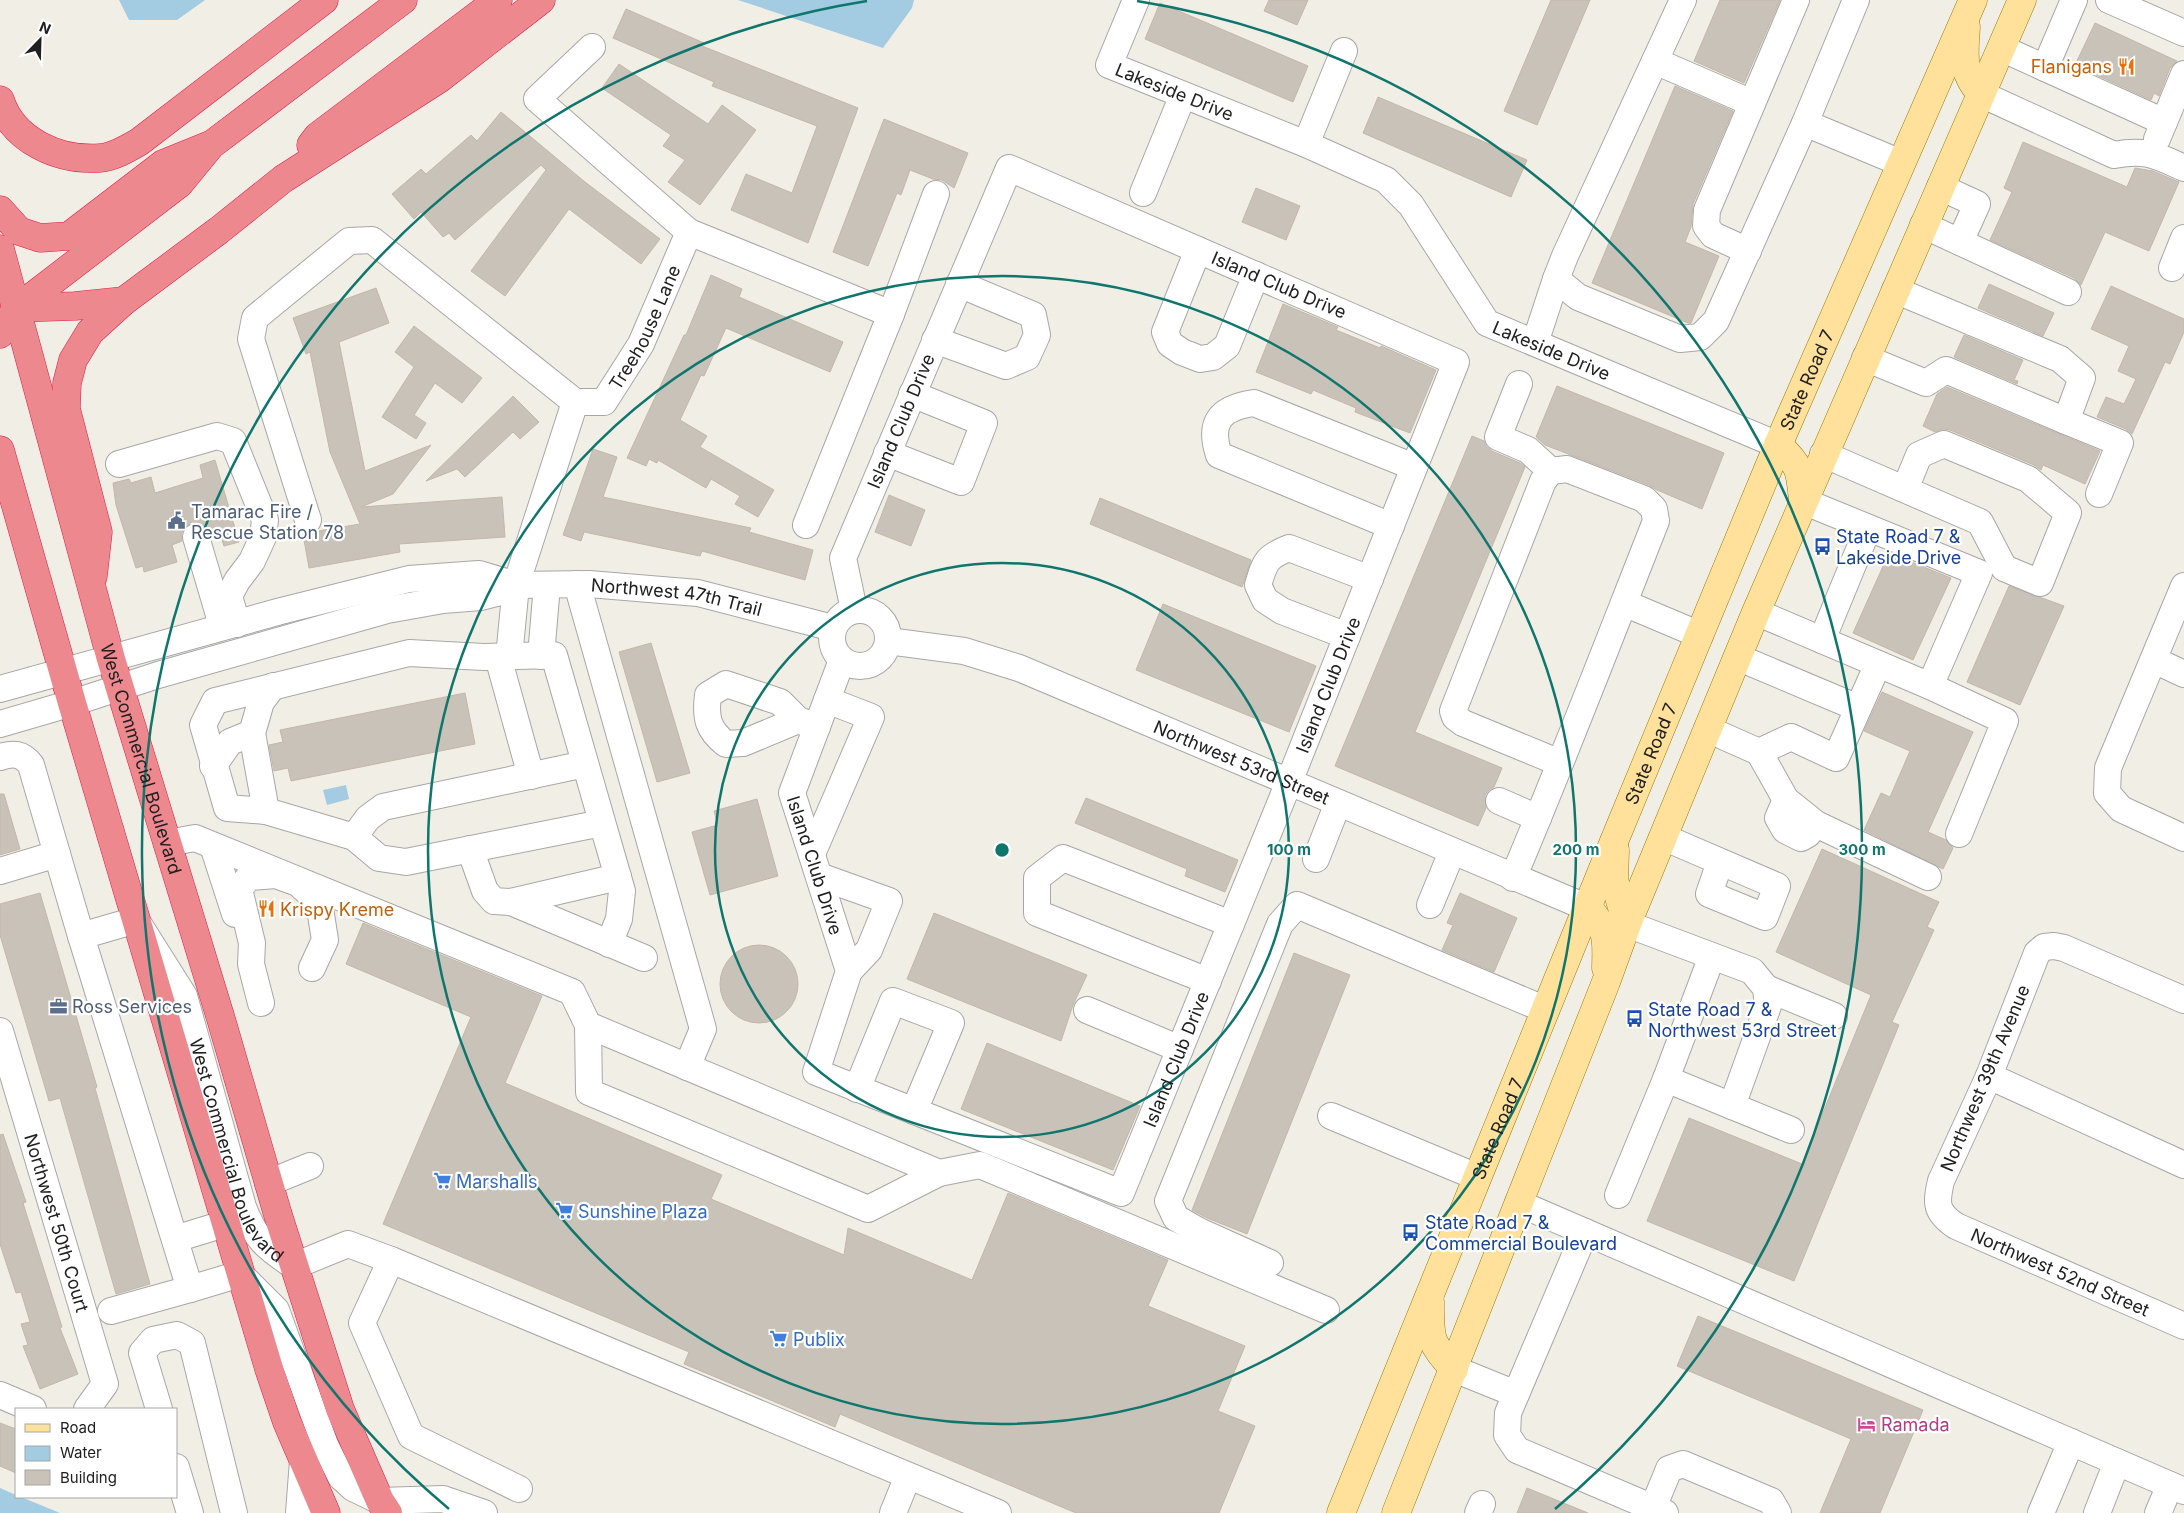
<svg xmlns="http://www.w3.org/2000/svg" width="2184" height="1513" font-family="Inter,sans-serif">
<style>
.water{fill:#a3cbe1}
.building{fill:#c9c2b8;stroke:#c4b7a7}
.lines{fill:none;stroke-linecap:round;stroke-linejoin:round}
.minor-casing{stroke:#a7a7a7;stroke-width:28}
.major-casing{stroke:#9b7b00;stroke-width:29}
.highway-casing{stroke:#e71a47;stroke-width:29}
.minor{stroke:#fff;stroke-width:26}
.major{stroke:#ffe19c;stroke-width:28}
.highway{stroke:#ed888f;stroke-width:28}
.ring{fill:none;stroke:#0f766e;stroke-width:2.5}
.labels{text-anchor:middle;dominant-baseline:central;stroke-width:4.5;stroke-linejoin:round;paint-order:stroke}
.food-label{font-size:18px;fill:#c56008;stroke:#fff;text-anchor:end}
.street-label{font-size:18px;fill:#202020;stroke:#fff}
.service-label{font-size:18px;fill:#4e5e75;stroke:#fff;text-anchor:start}
.transit-label{font-size:18px;fill:#164399;stroke:#fff;text-anchor:start}
.shop-label{font-size:18px;fill:#366cbe;stroke:#fff;text-anchor:start}
.hotel-label{font-size:18px;fill:#b23c85;stroke:#fff;text-anchor:start}
.centre{fill:#0f766e;stroke:#fff;stroke-width:2.5}
.ring-label{font-size:15px;text-anchor:middle;font-weight:bold;fill:#0f766e;stroke:#fff;stroke-width:4.5;stroke-linejoin:round;paint-order:stroke}
</style>
<rect width="100%" height="100%" fill="#f1efe5"/>
<!-- water -->
<g class="water">
<polygon points="119,0 205,0 177,20 129,20"/>
<polygon points="738,0 914,0 912,8 883,48"/>
<polygon points="346,785 349,799 327,805 323,790"/>
<polygon points="0,1488 16,1495 16,1497 21,1497 60,1513 0,1513"/>
</g>
<!-- building -->
<g class="building">
<polygon points="1269,0 1308,0 1297,25 1264,11"/>
<polygon points="1551,0 1590,0 1537,125 1504,111"/>
<polygon points="1720,0 1780,0 1744,83 1694,61"/>
<polygon points="1160,3 1308,66 1293,102 1145,39"/>
<polygon points="626,9 704,43 702,46 858,108 808,243 731,210 746,174 792,193 817,126 712,86 714,82 613,38"/>
<polygon points="2095,23 2177,61 2170,68 2159,96 2154,93 2151,100 2075,65"/>
<polygon points="619,64 708,124 722,105 756,130 700,205 668,182 685,160 663,146 671,135 602,88"/>
<polygon points="1675,86 1733,111 1693,204 1691,227 1685,242 1719,256 1691,323 1688,323 1592,283"/>
<polygon points="1378,97 1527,160 1511,197 1363,133"/>
<polygon points="501,112 585,182 660,239 641,264 569,209 505,296 471,271 546,170 541,165 455,240 449,233 443,237 421,212 414,219 392,194 421,169 426,174 471,135 477,141"/>
<polygon points="884,119 968,153 954,188 942,180 933,179 910,170 901,195 897,193 868,266 833,252"/>
<polygon points="2023,142 2127,187 2135,168 2153,171 2179,182 2149,251 2105,232 2081,285 2074,278 1990,240 2012,192 2004,188"/>
<polygon points="1256,188 1300,206 1286,240 1242,222"/>
<polygon points="711,275 742,289 739,297 843,342 830,372 726,328 704,376 701,375 680,420 707,436 700,447 774,490 758,517 735,504 740,496 711,479 706,488 658,460 657,463 649,459 646,466 627,458 684,335 686,335"/>
<polygon points="1989,284 2054,313 2043,336 1978,308"/>
<polygon points="2111,286 2184,319 2184,332 2170,364 2165,362 2132,434 2126,429 2097,417 2106,397 2124,404 2136,379 2118,371 2129,346 2091,329"/>
<polygon points="376,288 389,323 339,342 365,471 431,445 393,494 361,507 502,497 505,537 399,544 400,552 309,568 303,534 312,534 318,531 360,524 330,452 310,352 306,354 293,318"/>
<polygon points="1283,304 1338,327 1336,330 1380,348 1381,346 1436,370 1410,433 1355,412 1356,408 1313,390 1311,394 1256,372"/>
<polygon points="414,326 482,378 462,403 435,383 414,415 426,423 416,439 382,417 414,367 395,352"/>
<polygon points="1964,335 2023,360 2014,380 2018,381 2017,384 1954,357"/>
<polygon points="1557,386 1724,453 1702,509 1657,490 1649,485 1545,445 1536,437"/>
<polygon points="1947,387 2100,451 2085,484 2043,465 2041,470 2034,465 1950,430 1943,429 1935,432 1923,426 1937,394"/>
<polygon points="513,396 539,422 520,439 513,432 465,477 457,469 426,481"/>
<polygon points="1472,436 1484,441 1486,446 1492,451 1520,463 1525,467 1415,732 1502,768 1494,787 1490,789 1485,795 1486,808 1478,826 1335,766"/>
<polygon points="593,449 617,457 603,497 751,528 749,532 813,550 805,580 702,551 700,556 584,532 581,541 563,535"/>
<polygon points="215,460 239,542 224,546 219,530 210,532 206,526 200,523 192,523 185,527 181,534 182,541 172,545 177,562 144,572 143,566 136,568 116,505 113,483 129,479 131,483 151,477 155,493 203,478 200,465"/>
<polygon points="889,495 925,510 911,546 875,532"/>
<polygon points="1100,498 1251,560 1242,587 1090,524"/>
<polygon points="1889,553 1951,578 1913,660 1853,633"/>
<polygon points="2009,586 2064,606 2020,705 1967,682"/>
<polygon points="1163,604 1316,666 1289,732 1136,670"/>
<polygon points="651,643 690,773 657,782 619,652"/>
<polygon points="1882,692 1973,732 1928,832 1946,840 1953,848 1943,869 1864,830 1881,793 1890,797 1910,751 1864,731"/>
<polygon points="465,693 475,744 291,781 288,768 274,771 269,745 283,742 280,730"/>
<polygon points="0,794 4,794 20,849 0,855"/>
<polygon points="1086,798 1238,860 1225,892 1185,876 1187,869 1075,823"/>
<polygon points="757,799 778,876 710,895 692,832 718,825 714,811"/>
<polygon points="1822,849 1939,902 1927,927 1934,930 1892,1022 1899,1025 1794,1281 1647,1221 1689,1118 1802,1164 1871,995 1776,952"/>
<polygon points="40,893 97,1087 95,1088 150,1284 116,1294 60,1098 49,1101 0,935 0,904"/>
<polygon points="1460,893 1517,918 1494,972 1442,950 1453,925 1447,923"/>
<polygon points="934,913 1087,975 1073,1005 1061,1041 907,979"/>
<polygon points="363,923 542,996 505,1083 722,1175 711,1199 844,1255 848,1228 972,1280 1008,1193 1168,1260 1148,1306 1245,1346 1218,1411 1255,1426 1219,1513 1076,1513 840,1414 835,1427 684,1364 689,1352 383,1224 471,1017 346,964"/>
<circle cx="759" cy="984" r="39"/>
<polygon points="1294,953 1350,975 1247,1234 1207,1218 1192,1210"/>
<polygon points="987,1043 1140,1106 1113,1170 961,1109"/>
<polygon points="3,1134 26,1202 23,1203 62,1327 60,1328 78,1374 40,1389 23,1346 28,1345 21,1324 30,1322 21,1292 16,1293 0,1244 0,1135"/>
<polygon points="1698,1316 1923,1410 1880,1513 1820,1513 1851,1439 1677,1366"/>
<polygon points="0,1423 16,1429 16,1473 0,1466"/>
<polygon points="1527,1488 1588,1513 1517,1513"/>
</g>
<g class="lines">
<defs>
<g id="minor">
<path id="s1" d="M 1136,0 L 1109,65 L 1306,144 L 1386,180 L 1411,205 L 1487,323 L 1778,445"/>
<polyline points="1683,0 1565,256 1556,279 1578,297 1680,339 1700,337 1716,321 1805,123 1856,0"/>
<polyline points="2109,0 2184,33"/>
<polyline points="2001,48 2164,122"/>
<polyline points="1655,61 1752,103"/>
<polyline points="2045,68 2074,0"/>
<path d="M 1981,94 L 2114,155 C 2146,149 2155,155 2184,168"/>
<polyline points="1805,123 1901,163"/>
<polyline points="2157,139 2184,74"/>
<polyline points="1306,144 1344,51"/>
<polyline points="1940,187 1977,204 1960,242"/>
<polyline points="1143,193 1183,95"/>
<polyline points="1923,225 2068,292"/>
<polyline points="689,232 891,314 936,194"/>
<polyline points="1198,250 1165,332 1170,344 1182,352 1200,359 1213,357 1227,346 1256,275"/>
<polyline points="1748,251 1713,235 1706,226 1707,210 1796,0"/>
<polyline points="2172,268 2184,238"/>
<polyline points="935,340 1006,366 1027,357 1037,335 1033,315 959,284"/>
<polyline points="1535,343 1556,279"/>
<polyline points="1865,358 1926,383 1946,370 2066,421 2082,378 2060,359 1895,290"/>
<polyline points="1519,384 1498,437 1528,450 1551,471"/>
<polyline points="2066,421 2120,443 2099,494"/>
<polyline points="887,453 961,482 984,423 912,394"/>
<polyline points="1823,454 1980,522 2004,568 2040,583 2068,513 2028,479 1944,444 1919,455 1905,489"/>
<polyline points="119,464 217,436 233,441 265,520 263,537 252,561 237,581 229,596 237,624"/>
<polyline points="308,520 251,339 255,318 349,241 372,240 575,402"/>
<polyline points="806,525 891,314"/>
<path d="M 1391,526 L 1219,455 C 1208,422 1220,408 1254,403 L 1414,467"/>
<polyline points="196,537 222,625"/>
<polyline points="577,584 703,1029 687,1067"/>
<polyline points="2184,586 2108,768 2107,793 2121,809 2184,838"/>
<polyline points="1624,603 1700,635"/>
<circle cx="860" cy="638" r="28"/>
<polyline points="1756,612 1930,686 1979,573 1803,501"/>
<path d="M 1347,636 L 1282,611 L 1265,600 L 1258,585 C 1265,562 1266,557 1289,548 L 1370,579"/>
<polyline points="1822,640 1868,528"/>
<path id="s2" d="M 888,641 L 964,651 L 1019,668 L 1588,908"/>
<polyline points="541,656 547,585"/>
<polyline points="498,657 531,776"/>
<path id="s3" d="M 509,657 L 516,585 L 575,402 L 604,402 L 641,344 L 689,232 L 537,99 L 592,47"/>
<polyline points="1737,657 1858,708"/>
<path id="s4" d="M 842,660 L 792,793 L 849,971 L 816,1072 L 1121,1193 L 1289,782 L 1456,362 L 1009,168 L 843,558 L 854,610"/>
<polyline points="2154,660 2184,674"/>
<polyline points="1930,686 2005,721 1959,834"/>
<path id="s5" d="M 0,689 L 281,611 L 409,579 L 479,574 L 516,585 L 589,584 L 698,593 L 833,628"/>
<path d="M 798,720 L 743,743 L 726,744 C 708,730 705,718 708,695 L 726,684 L 780,702 L 798,720 L 817,727"/>
<polyline points="0,724 72,703 158,675 387,610 443,600 481,597 516,588"/>
<polyline points="1707,729 1759,752 1791,737 1836,758 1878,664"/>
<polyline points="1759,752 1786,800 1816,824 1928,877"/>
<path d="M 0,757 C 13,753 22,753 31,765 L 81,936"/>
<polyline points="213,766 230,742 252,733"/>
<polyline points="1786,800 1778,818 1785,830 1801,838 1808,834 1816,824"/>
<polyline points="1499,801 1538,818"/>
<polyline points="266,811 252,733 261,702 273,686"/>
<polyline points="602,823 406,862 379,858 354,837 266,811 227,808 203,725 215,701 409,653 484,657 554,655 622,891 619,919 609,944"/>
<polyline points="354,837 368,818 383,807 585,764"/>
<polyline points="1663,837 1777,886 1765,917 1709,894 1720,862"/>
<polyline points="167,843 195,838 572,992 588,1025 939,1173 980,1165 1326,1310"/>
<polyline points="213,846 235,914"/>
<polyline points="470,849 485,891 494,901 511,902 618,877"/>
<polyline points="812,854 871,717 827,700"/>
<polyline points="1316,859 1338,803"/>
<polyline points="0,871 57,854"/>
<polyline points="819,876 889,901 869,950 849,971"/>
<path d="M 1513,878 C 1563,760 1609,640 1656,521 L 1654,509 L 1644,499 L 1567,469 L 1551,471 L 1543,481 L 1453,711 L 1455,717 L 1463,723 L 1560,763"/>
<polyline points="511,902 644,958"/>
<polyline points="1430,905 1452,852"/>
<polyline points="1627,924 1752,971 1766,988 1768,1006 1732,1106 1666,1079 1712,956"/>
<polyline points="1208,981 1037,913 1037,878 1063,858 1231,924"/>
<polyline points="1766,988 1834,1016"/>
<path id="s6" d="M 2184,1000 L 2064,948 L 2054,946 L 2044,947 L 2037,953 L 1989,1076 L 1941,1181 C 1936,1203 1935,1212 1956,1226 L 2184,1326"/>
<polyline points="261,1003 251,964 252,943 239,889 249,877 276,875 298,883 319,902 325,940 312,968"/>
<polyline points="1087,1010 1180,1049"/>
<polyline points="588,1025 589,1092 868,1209 939,1173"/>
<path id="s7" d="M 0,1031 L 105,1384 L 87,1409"/>
<polyline points="1989,1076 2184,1165"/>
<polyline points="857,1089 893,1001 951,1023 914,1111"/>
<polyline points="1732,1106 1791,1130"/>
<polyline points="1331,1116 1477,1177"/>
<polyline points="268,1183 310,1166"/>
<polyline points="1618,1195 1666,1079"/>
<polyline points="1518,1203 2184,1491"/>
<polyline points="1585,1232 1508,1413 1507,1435 1517,1450 1665,1513"/>
<polyline points="175,1239 224,1224"/>
<polyline points="391,1260 362,1323 411,1436 519,1489"/>
<polyline points="1270,1263 1199,1231 1176,1218 1168,1201 1280,924 1297,905 1546,1010"/>
<polyline points="111,1311 190,1289"/>
<polyline points="1454,1369 1516,1394"/>
<polyline points="0,1395 33,1409"/>
<polyline points="159,1409 142,1353 153,1340 177,1335 192,1343 234,1513"/>
<polyline points="176,1467 190,1513"/>
<polyline points="1653,1508 1669,1469 1683,1464 1771,1501 1778,1513"/>
<polyline points="299,1513 303,1460"/>
<path id="s8" d="M 484,1513 L 443,1499 L 380,1501 L 353,1488 L 341,1477 L 325,1445 L 276,1310 L 240,1274 L 190,1289 L 81,936 L 136,920 L 184,996 L 243,1207 C 255,1239 267,1248 294,1266 L 348,1244 L 391,1260 L 998,1513"/>
<polyline points="893,1513 908,1476"/>
<polyline points="1478,1513 1482,1504"/>
<polyline points="2041,1513 2071,1442"/>
<polyline points="2097,1513 2117,1462"/>
<polyline points="2158,1513 2170,1485"/>
</g>
<g id="major">
<path d="M 1966,27 C 1964,56 1961,71 1981,94"/>
<path d="M 1778,445 C 1801,466 1800,471 1803,501"/>
<polyline points="1615,850 1614,880 1627,924"/>
<path d="M 1588,908 C 1608,930 1607,939 1606,968"/>
<path d="M 1430,1302 C 1430,1338 1429,1342 1454,1369"/>
<path id="s9" d="M 1341,1513 L 1615,839 L 1778,445 L 1973,0"/>
<polyline points="1396,1513 1606,982 1627,924 1756,612 2022,0"/>
</g>
<g id="highway">
<path d="M 0,100 C 13,141 59,161 100,158 C 113,157 127,149 139,142 L 324,0"/>
<polyline points="311,145 318,136 498,0"/>
<polyline points="0,210 19,231 40,238 69,236 163,164 210,145"/>
<path id="s10" d="M 0,249 L 111,659 L 221,1019 L 278,1215 L 340,1409 L 380,1501 L 388,1513"/>
<polyline points="16,308 75,306 124,301"/>
<polyline points="0,334 16,309 179,184 211,145 403,0"/>
<polyline points="0,450 72,703 269,1369 287,1422 326,1513"/>
<polyline points="93,576 98,532 66,409 67,383 73,360 90,332 124,301 218,231 283,179 439,79 541,0"/>
</g>
</defs>
<!-- minor casing -->
<use href="#minor" class="minor-casing"/>
<!-- major casing -->
<use href="#major" class="major-casing"/>
<!-- highway casing -->
<use href="#highway" class="highway-casing"/>
<!-- minor -->
<use href="#minor" class="minor"/>
<!-- major -->
<use href="#major" class="major"/>
<!-- highway -->
<use href="#highway" class="highway"/>
</g>
<!-- distance rings -->
<g class="ring">
<circle cx="1002" cy="850" r="287"/>
<circle cx="1002" cy="850" r="574"/>
<path d="M449 1509A860 860 0 0 1 867 1M1137 1A860 860 0 0 1 1555 1509"/>
</g>
<!-- icons -->
<defs>
<symbol id="restaurant-bare" viewBox="-9 -9 18 18"><path d="M-5-6h1v4h1v-4h1v4h1v-4h1v5L-1.5 .5V6h-2V.5L-5-1ZM5-6V6H3V1.5H1.5Q1.5-4 5-6Z" fill="#e8710a" stroke="#fff" stroke-width="2.5" paint-order="stroke"/></symbol>
<symbol id="civic-bare" viewBox="-9 -9 18 18"><path d="M-.6-6.5H3V-4.5H.6V-3L4-1V1h2V6H-6V1h2V-1L-.6-3ZM-1.2 2.5V6h2.4V2.5Z" fill="#5c6f8a" stroke="#fff" stroke-width="2.5" paint-order="stroke"/></symbol>
<symbol id="bus-bare" viewBox="-9 -9 18 18"><path d="M-5-6H5V4H4V6H2V4H-2V6H-4V4H-5ZM-3.5-4V0h7V-4ZM-3.5 1.2v1.5H-2V1.2ZM2 1.2v1.5H3.5V1.2Z" fill="#1a4fb4" stroke="#fff" stroke-width="2.5" paint-order="stroke"/></symbol>
<symbol id="office-bare" viewBox="-9 -9 18 18"><path d="M-6-3h4V-5.5h4V-3h4V5H-6ZM-1-4.5V-3h2v-1.5ZM-6 0V1H6V0Z" fill="#5c6f8a" stroke="#fff" stroke-width="2.5" paint-order="stroke"/></symbol>
<symbol id="supermarket-bare" viewBox="-9 -9 18 18"><path d="M-6-5.5h2.5l.6 2H6L4.5 2H-2.5L-4.4-4H-6ZM-1.5 3.2a1.3 1.3 0 1 0 .1 0ZM3 3.2a1.3 1.3 0 1 0 .1 0Z" fill="#3f7fe0" stroke="#fff" stroke-width="2.5" paint-order="stroke"/></symbol>
<symbol id="hotel-bare" viewBox="-9 -9 18 18"><path d="M-6-4.5h1.5V1H6V5H4.5V3h-9V5H-6ZM-4 0a1.8 1.8 0 1 1 3.6 0ZM.5 0V-2.5h3Q6-2.5 6 0Z" fill="#d1479c" stroke="#fff" stroke-width="2.5" paint-order="stroke"/></symbol>
</defs>
<g fill-rule="evenodd">
<use href="#restaurant-bare" x="2114" y="54" width="25" height="25"/>
<use href="#civic-bare" x="164" y="508" width="25" height="25"/>
<use href="#bus-bare" x="1810" y="534" width="25" height="25"/>
<use href="#restaurant-bare" x="254" y="896" width="25" height="25"/>
<use href="#office-bare" x="46" y="994" width="25" height="25"/>
<use href="#bus-bare" x="1622" y="1006" width="25" height="25"/>
<use href="#supermarket-bare" x="430" y="1168" width="25" height="25"/>
<use href="#supermarket-bare" x="552" y="1198" width="25" height="25"/>
<use href="#bus-bare" x="1398" y="1220" width="25" height="25"/>
<use href="#supermarket-bare" x="766" y="1326" width="25" height="25"/>
<use href="#hotel-bare" x="1854" y="1412" width="25" height="25"/>
</g>
<g class="labels">
<!-- food labels -->
<g class="food-label">
<text x="2112" y="66">Flanigans</text>
<text x="280" y="909" text-anchor="start">Krispy Kreme</text>
</g>
<!-- street labels -->
<g class="street-label">
<text stroke="none"><textPath href="#s1" startOffset="141">Lakeside Drive</textPath></text>
<text transform="translate(1279 285) rotate(23)">Island Club Drive</text>
<text stroke="none"><textPath href="#s3" startOffset="379">Treehouse Lane</textPath></text>
<text stroke="none"><textPath href="#s1" startOffset="616">Lakeside Drive</textPath></text>
<text stroke="none"><textPath href="#s9" startOffset="1225">State Road 7</textPath></text>
<text transform="translate(901 421) rotate(-67)">Island Club Drive</text>
<text stroke="none"><textPath href="#s5" startOffset="694">Northwest 47th Trail</textPath></text>
<text stroke="none"><textPath href="#s4" startOffset="1312">Island Club Drive</textPath></text>
<text stroke="none"><textPath href="#s9" startOffset="820">State Road 7</textPath></text>
<text stroke="none"><textPath href="#s10" startOffset="529">West Commercial Boulevard</textPath></text>
<text stroke="none"><textPath href="#s2" startOffset="376">Northwest 53rd Street</textPath></text>
<text stroke="none"><textPath href="#s4" startOffset="218">Island Club Drive</textPath></text>
<text stroke="none"><textPath href="#s4" startOffset="908">Island Club Drive</textPath></text>
<text transform="translate(1985 1078) rotate(-67)">Northwest 39th Avenue</text>
<text stroke="none"><textPath href="#s9" startOffset="415">State Road 7</textPath></text>
<text stroke="none"><textPath href="#s8" startOffset="1116">West Commercial Boulevard</textPath></text>
<text stroke="none"><textPath href="#s7" startOffset="200">Northwest 50th Court</textPath></text>
<text stroke="none"><textPath href="#s6" startOffset="574">Northwest 52nd Street</textPath></text>
</g>
<!-- service labels -->
<g class="service-label">
<text x="191" y="511">Tamarac Fire /<tspan x="191" dy="21">Rescue Station 78</tspan></text>
<text x="72" y="1006">Ross Services</text>
</g>
<!-- transit labels -->
<g class="transit-label">
<text x="1836" y="536">State Road 7 &amp;<tspan x="1836" dy="21">Lakeside Drive</tspan></text>
<text x="1648" y="1009">State Road 7 &amp;<tspan x="1648" dy="21">Northwest 53rd Street</tspan></text>
<text x="1425" y="1222">State Road 7 &amp;<tspan x="1425" dy="21">Commercial Boulevard</tspan></text>
</g>
<!-- shop labels -->
<g class="shop-label">
<text x="456" y="1181">Marshalls</text>
<text x="578" y="1211">Sunshine Plaza</text>
<text x="793" y="1339">Publix</text>
</g>
<!-- hotel labels -->
<g class="hotel-label">
<text x="1881" y="1424">Ramada</text>
</g>
</g>
<circle cx="1002" cy="850" r="8" class="centre"/>
<g class="ring-label">
<text x="1289" y="855">100 m</text>
<text x="1576" y="855">200 m</text>
<text x="1862" y="855">300 m</text>
</g>
<!-- legend -->
<rect x="15" y="1408" width="162" height="90" fill="#ffffff" stroke="#a6a6a6"/>
<rect x="25" y="1424" width="25" height="8" fill="#ffe19c" stroke="#a6a6a6"/>
<text x="60" y="1433" font-size="15" fill="#202020">Road</text>
<rect x="25" y="1446" width="25" height="15" fill="#a3cbe1" stroke="#a6a6a6"/>
<text x="60" y="1458" font-size="15" fill="#202020">Water</text>
<rect x="25" y="1470" width="25" height="15" fill="#c9c2b8" stroke="#a6a6a6"/>
<text x="60" y="1483" font-size="15" fill="#202020">Building</text>
<!-- north arrow -->
<g transform="translate(40 40) rotate(23)" stroke="#ffffff" stroke-width="4" paint-order="stroke">
<path d="M0-4L9 19L0 12L-9 19Z" fill="#202020"/>
<text y="-8" font-size="14" font-weight="bold" text-anchor="middle" fill="#202020">N</text>
</g>
</svg>
